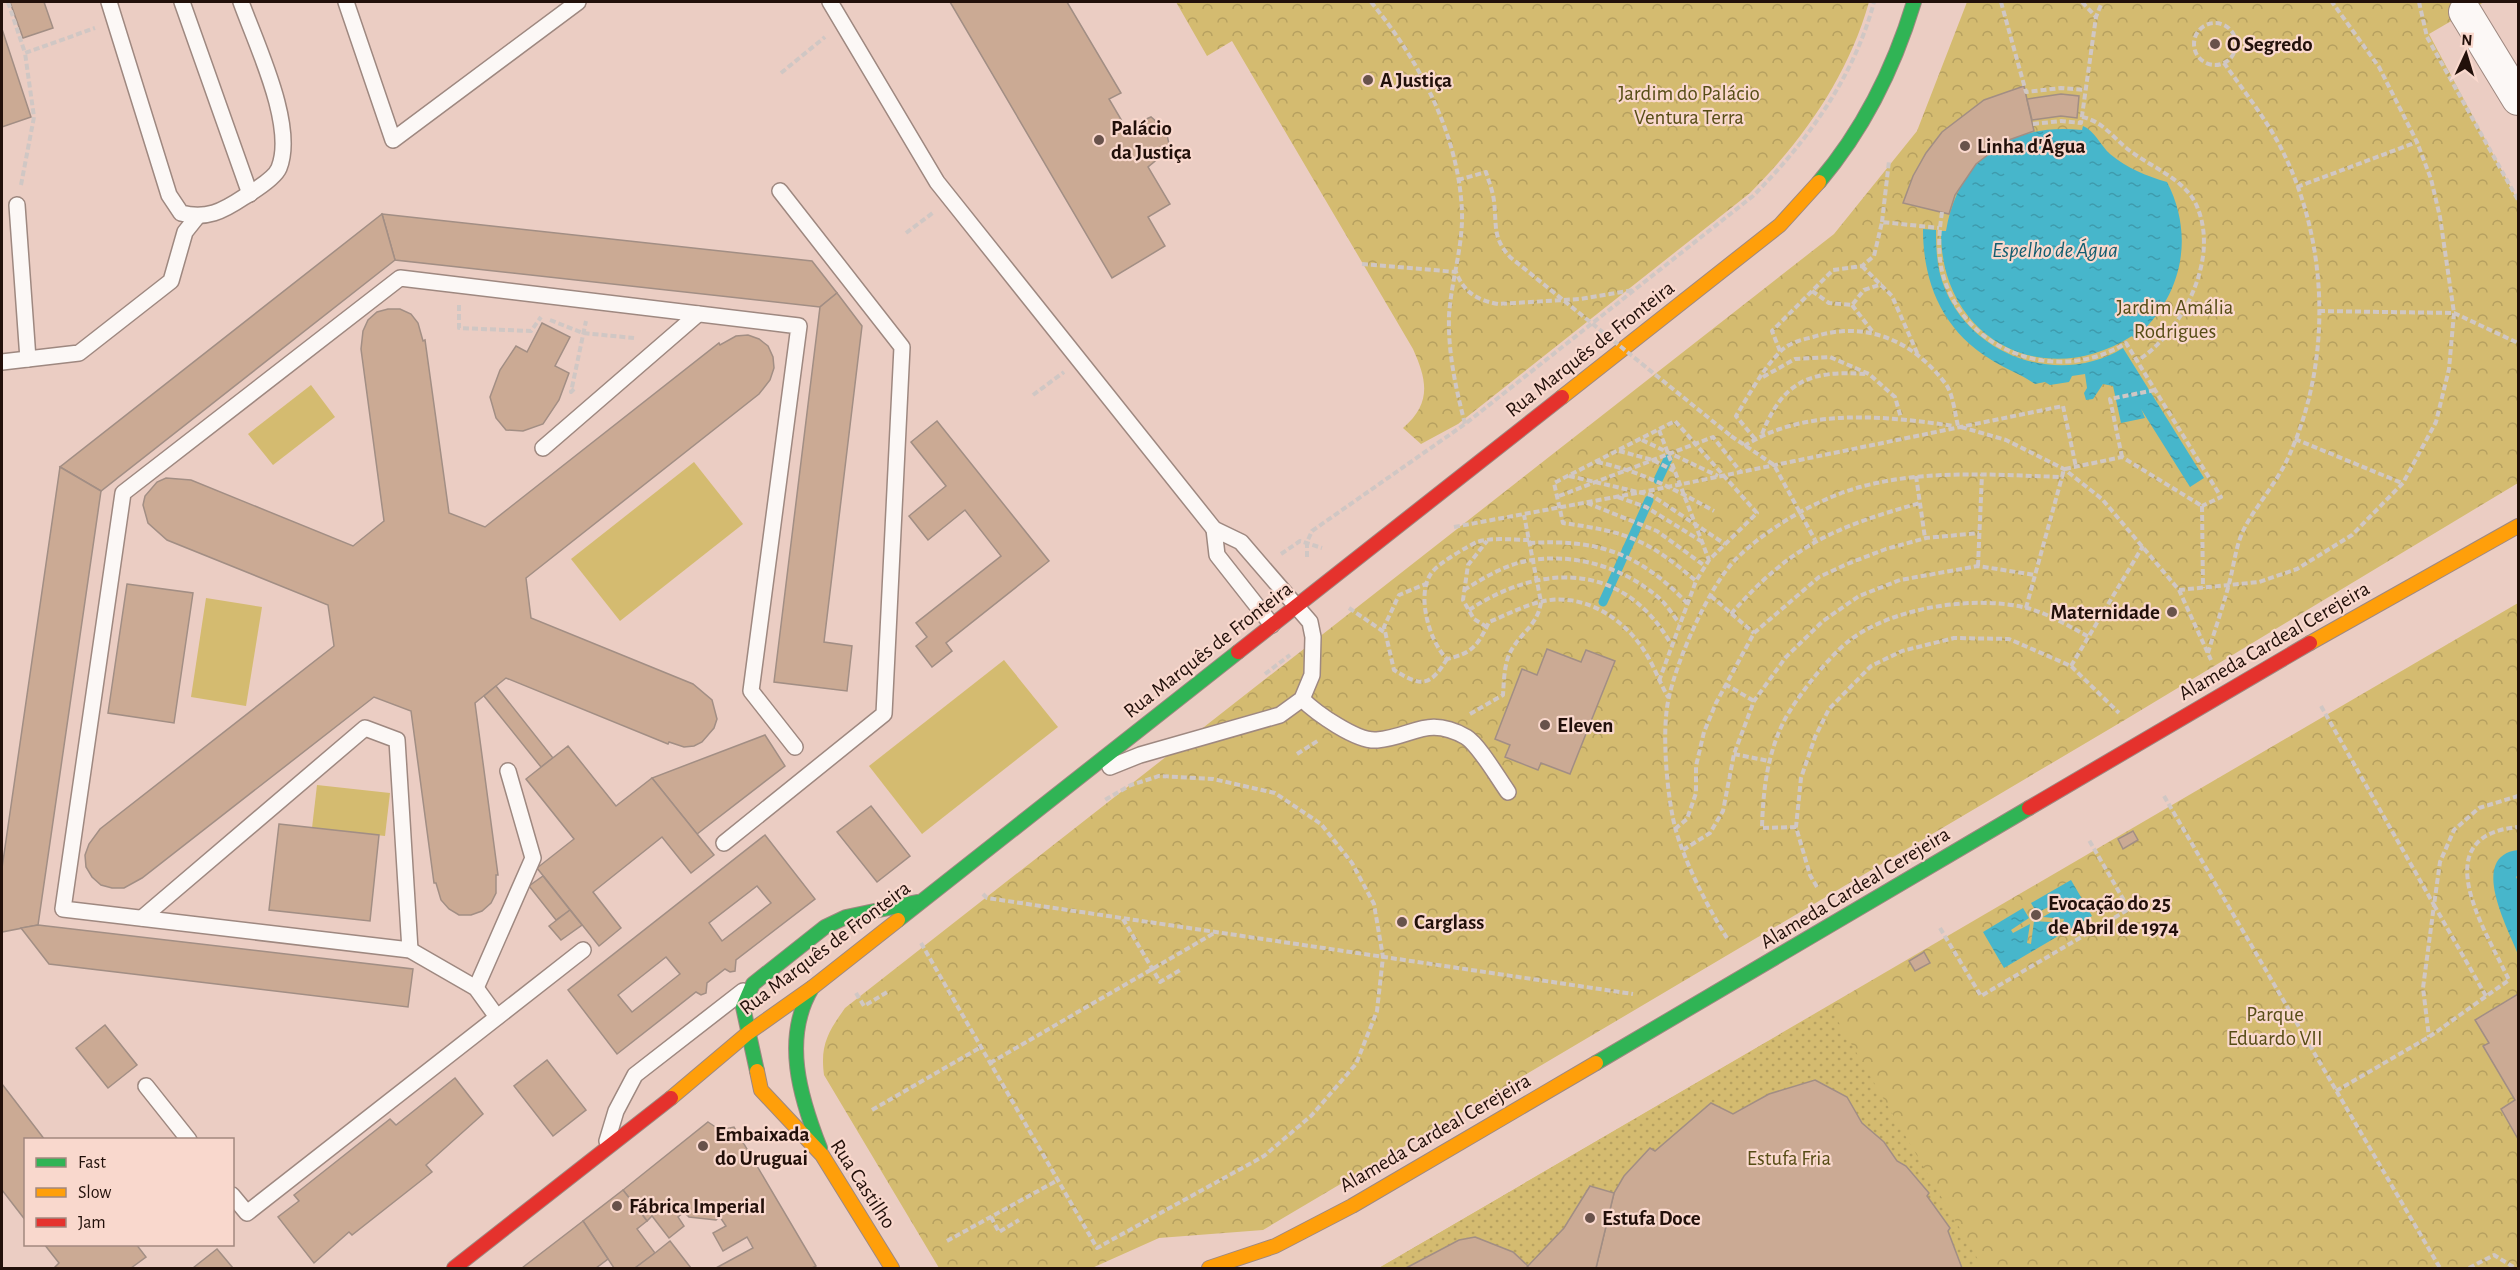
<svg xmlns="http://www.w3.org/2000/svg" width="2520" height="1270" font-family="'Alegreya Sans',sans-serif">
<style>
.park{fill:url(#park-crowns)}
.garden{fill:url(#garden-dots)}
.pitch{fill:#d4bb70}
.water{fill:url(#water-ripples)}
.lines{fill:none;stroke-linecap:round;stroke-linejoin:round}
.stream{stroke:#47b6cb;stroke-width:9}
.building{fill:#cbaa94;stroke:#a28e84;stroke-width:1.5;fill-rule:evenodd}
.lane-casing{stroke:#9e8880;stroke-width:18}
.street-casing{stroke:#9e8880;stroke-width:34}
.fast-casing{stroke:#9e8880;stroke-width:16}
.slow-casing{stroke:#9e8880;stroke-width:16}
.jam-casing{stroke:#9e8880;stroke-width:16}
.path{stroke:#d0c7c4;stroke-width:4;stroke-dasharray:6 3;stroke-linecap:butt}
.lane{stroke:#fcf8f6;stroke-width:15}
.street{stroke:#fcf8f6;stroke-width:32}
.fast{stroke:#30b455;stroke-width:14}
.slow{stroke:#ff9f0a;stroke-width:14}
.jam{stroke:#e5322d;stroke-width:14}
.path-bridge{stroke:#d0c7c4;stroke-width:4;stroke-dasharray:6 3;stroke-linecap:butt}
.poi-dot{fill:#68524b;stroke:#f9d8cd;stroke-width:2}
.labels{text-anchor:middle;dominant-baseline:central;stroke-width:4.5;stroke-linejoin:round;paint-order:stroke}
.poi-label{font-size:21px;font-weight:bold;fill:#22100a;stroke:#f9d8cd;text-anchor:start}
.park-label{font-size:21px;fill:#574d16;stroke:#f9d8cd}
.street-label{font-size:21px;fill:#22100a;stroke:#f9d8cd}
.water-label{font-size:22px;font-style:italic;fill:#125d70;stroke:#f9d8cd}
</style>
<defs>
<pattern id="park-crowns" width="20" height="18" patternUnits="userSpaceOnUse" patternTransform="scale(1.5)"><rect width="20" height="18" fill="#d4bb70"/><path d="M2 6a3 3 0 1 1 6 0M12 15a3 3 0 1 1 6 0" fill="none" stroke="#b6a060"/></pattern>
<pattern id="garden-dots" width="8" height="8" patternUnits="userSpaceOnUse" patternTransform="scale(1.5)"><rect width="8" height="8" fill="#d4bb70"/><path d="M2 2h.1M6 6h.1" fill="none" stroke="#b6a060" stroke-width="1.8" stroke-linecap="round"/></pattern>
<pattern id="water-ripples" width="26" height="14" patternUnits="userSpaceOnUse" patternTransform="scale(1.5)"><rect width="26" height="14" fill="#47b6cb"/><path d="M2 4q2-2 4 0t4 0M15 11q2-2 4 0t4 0" fill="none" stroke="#3e9bad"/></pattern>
</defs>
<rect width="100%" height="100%" fill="#ebcdc3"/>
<!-- park -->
<g class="park">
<path d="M 1176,2 L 1869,2 C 1848,76 1804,139 1750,193 L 1458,424 L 1421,444 L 1403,428 C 1432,403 1427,380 1413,349 L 1232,41 L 1207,56 Z"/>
<path d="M 1967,2 L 2484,2 L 2429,34 L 2518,201 L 2518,483 L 2123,721 L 1263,1230 L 1159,1238 L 1092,1268 L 939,1268 L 824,1075 C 820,1045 828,1032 845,1008 L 1834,234 L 1917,131 Z"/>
<polygon points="2518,603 2518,1268 1379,1268"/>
</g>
<!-- garden -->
<polygon class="garden" points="1829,1006 1983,1268 1379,1268"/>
<!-- pitch -->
<g class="pitch">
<polygon points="311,385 335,417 273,465 248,434"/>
<polygon points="694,462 743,524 620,621 571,559"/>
<polygon points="206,598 262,607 246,706 191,697"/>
<polygon points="1004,660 1058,727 922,834 869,766"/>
<polygon points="317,785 390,793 385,836 312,828"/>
</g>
<!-- water -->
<g class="water">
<path d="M 2083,126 C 2094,130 2101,146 2110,154 C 2127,168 2146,176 2167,182 C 2196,238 2181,299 2134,339 L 2132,336 C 2042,393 1940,338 1941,231 L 1946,231 C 1958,159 2011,122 2082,130 Z"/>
<path d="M 1923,229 L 1936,230 C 1936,251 1937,270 1945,289 C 1973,357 2060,387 2123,348 L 2204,478 L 2190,487 L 2141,409 L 2145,418 L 2121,423 L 2113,386 L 2103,384 L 2093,399 L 2086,400 L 2084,393 L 2087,388 L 2085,374 L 2072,376 L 2069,382 L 2050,385 L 2045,382 L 2035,384 C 2021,374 2005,369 1990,359 C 1943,330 1923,284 1923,229 Z"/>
<path d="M 2518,850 L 2518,875 L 2516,877 L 2518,881 L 2518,954 C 2508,928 2468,856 2518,850 Z"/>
<polygon points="2071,880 2092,916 2004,968 1983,932 2023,908 2029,918 2011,930 2013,933 2030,924 2027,943 2031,944 2034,921 2063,923 2064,919 2043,917 2058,908 2056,903 2037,913 2031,903"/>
</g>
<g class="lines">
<!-- stream -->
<g class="stream">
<polyline points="1658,480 1668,459"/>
<polyline points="1603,602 1649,500"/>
</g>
</g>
<!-- building -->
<g class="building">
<polygon points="10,2 44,2 53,28 23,38"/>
<polygon points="950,2 1067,2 1121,93 1109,99 1126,128 1151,117 1166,130 1170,149 1148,167 1170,204 1148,217 1165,246 1112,278"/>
<polygon points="2,29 31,117 2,127"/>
<polygon points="2024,86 2034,131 2006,141 1976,164 1955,195 1949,214 1903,203 1913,176 1926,153 1942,132 1984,100"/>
<polygon points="2061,94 2079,96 2077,118 2061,116 2032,120 2027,99"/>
<polygon points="382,214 812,261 837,293 820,307 395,260"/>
<polygon points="382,214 395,260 101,491 60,467"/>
<polygon points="837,293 862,326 824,642 852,646 847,691 774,682 820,307"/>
<polygon points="388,309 400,309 411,314 418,323 423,341 425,340 449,513 485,527 719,343 720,345 736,336 748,335 759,339 768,346 773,357 774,368 770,380 759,394 526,578 531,618 693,684 712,700 717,719 714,728 702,742 694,746 684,747 669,742 668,744 506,678 496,686 475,703 498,875 496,875 496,893 491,903 482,911 471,915 459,915 449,909 441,900 436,883 434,883 411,711 374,697 142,878 124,888 112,888 101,885 92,877 86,867 85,855 89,844 100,829 334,646 328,605 167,540 148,523 143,505 145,496 157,482 166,478 191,480 353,546 384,521 361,349 363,331 368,320 377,312"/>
<polygon points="542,323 570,337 555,366 569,373 559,400 543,424 523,431 506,430 496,418 490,397 500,370 516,346 527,352"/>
<polygon points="937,421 1049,561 946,643 952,651 932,667 916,646 927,637 916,623 1001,556 965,510 928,540 909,516 946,486 911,442"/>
<polygon points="60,467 101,491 38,925 2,932 2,868"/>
<polygon points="127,584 193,593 174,723 108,713"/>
<polygon points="1547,649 1581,662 1586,650 1615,661 1570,774 1541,763 1538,770 1505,757 1510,745 1495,739 1522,669 1537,675"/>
<polygon points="496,686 553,758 541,767 484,696"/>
<polygon points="765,735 785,766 697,834 652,778"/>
<polygon points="568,746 616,806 652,778 714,855 691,873 662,837 593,892 621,928 599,946 537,868 574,839 526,779"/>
<polygon points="871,806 910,856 877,882 837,832"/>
<polygon points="279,824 379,835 370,921 269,910"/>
<polygon points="2133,831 2138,840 2123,849 2118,839"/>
<path d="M 765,835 L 815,899 L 736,960 L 735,971 L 730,972 L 725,969 L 707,983 L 706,993 L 701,995 L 696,992 L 617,1054 L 568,990 ZM 757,886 L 771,903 L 722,941 L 709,923 ZM 666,957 L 680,974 L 632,1012 L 618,995 Z"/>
<polygon points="543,876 570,910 556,920 529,886"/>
<polygon points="570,910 582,925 561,940 549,926"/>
<polygon points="38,925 413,969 408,1007 49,964 21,928"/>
<polygon points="1924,952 1930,963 1915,971 1909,961"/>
<polygon points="2518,994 2518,1139 2501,1109 2515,1100 2483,1046 2489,1043 2475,1020"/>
<polygon points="105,1025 137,1065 108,1088 76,1048"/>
<polygon points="547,1060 586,1110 553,1136 514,1086"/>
<polygon points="455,1078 483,1114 426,1165 432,1172 352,1235 349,1232 314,1263 278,1217 299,1201 294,1195 390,1119 396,1125"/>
<polygon points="1815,1080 1847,1097 1862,1123 1884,1142 1897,1161 1906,1166 1929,1193 1927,1196 1950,1228 1948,1231 1962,1268 1596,1268 1614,1193 1624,1176 1650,1148 1655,1151 1711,1103 1733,1114 1769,1094"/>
<polygon points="2,1084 45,1140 26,1140 26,1221 2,1190"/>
<polygon points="708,1122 720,1130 734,1127 816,1266 812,1268 716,1268 753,1248 747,1237 723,1251 713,1233 726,1226 720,1217 716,1220 689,1217 684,1212 678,1217 684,1226 669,1238 652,1216 647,1221 623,1190"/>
<polygon points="1590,1186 1614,1193 1596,1268 1526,1268 1564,1228"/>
<polygon points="623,1190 647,1221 637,1229 655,1253 635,1268 614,1268 583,1221"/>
<polygon points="583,1221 608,1259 596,1268 522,1268"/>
<polygon points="1475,1237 1513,1252 1528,1266 1526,1268 1406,1268 1459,1240"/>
<polygon points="670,1241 691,1268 635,1268 655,1253"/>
<polygon points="44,1244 136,1244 146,1257 131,1268 54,1268 59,1263"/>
<polygon points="217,1249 233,1268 193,1268"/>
</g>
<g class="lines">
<defs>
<g id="lane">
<path d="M 109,2 L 169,195 L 181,213 C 206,220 223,211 244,197 C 254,191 275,178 279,168 C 296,126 256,44 241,2"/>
<polyline points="182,2 250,194"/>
<polyline points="346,2 393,140 578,2"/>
<polyline points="830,2 937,182 1214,529 1241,542 1310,622 1313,637 1312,675 1302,699 1280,715 1140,755 1110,767"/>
<polyline points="17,205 28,359"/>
<polyline points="2,362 79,353 171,281 185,232 197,217"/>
<polyline points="543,448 698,314"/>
<polyline points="1214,529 1217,555 1272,625"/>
<path d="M 1302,699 C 1316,713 1357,742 1377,740 C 1413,737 1427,715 1466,737 C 1479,745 1498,778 1508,792"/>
<polyline points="724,843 884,714 902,347 780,191"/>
<polyline points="142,918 365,728 397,740 410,950"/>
<polyline points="476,988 533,858 508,771"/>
<polyline points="497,1017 476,988 410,950 63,909 123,493 400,278 799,326 751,691 795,747"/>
<polyline points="146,1086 189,1140"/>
<polyline points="607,1141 616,1111 635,1075 743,991"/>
<polyline points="232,1195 247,1213 583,950"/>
</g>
<polyline id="street" points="2465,12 2518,99"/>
<g id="fast">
<path d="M 1819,182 C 1864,129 1894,68 1914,2"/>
<polyline points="898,920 1238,652"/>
<path d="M 812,988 C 782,1038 800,1097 820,1148"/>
<polyline points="1596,1063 2029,808"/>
<polyline points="757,1071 743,1007 753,984 825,927 846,917 917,902"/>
</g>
<g id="slow">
<polyline points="1562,397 1780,225 1819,182"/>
<polyline points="2310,643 2518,526"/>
<polyline points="757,1071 761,1090 822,1155 892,1268"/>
<polyline points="671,1098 748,1033 813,987 898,920"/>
<polyline points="1209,1268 1275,1246 1352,1206 1596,1063"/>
</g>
<g id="jam">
<polyline points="1238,652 1562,397"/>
<polyline points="2029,808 2310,643"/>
<polyline points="454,1268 671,1098"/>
</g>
</defs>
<!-- lane casing -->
<use href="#lane" class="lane-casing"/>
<!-- street casing -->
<use href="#street" class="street-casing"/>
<!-- fast casing -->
<use href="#fast" class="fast-casing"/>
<!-- slow casing -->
<use href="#slow" class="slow-casing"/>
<!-- jam casing -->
<use href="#jam" class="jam-casing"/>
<!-- path -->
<g class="path">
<polyline points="8,2 25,53 95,28"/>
<path d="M 1371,2 C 1419,60 1459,135 1462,212 C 1463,248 1451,281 1449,316 C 1448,354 1456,389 1465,424"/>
<polyline points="2001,2 2026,92 2061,88 2085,90"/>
<polyline points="2082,2 2096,17"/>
<polyline points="2419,2 2427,37 2518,200"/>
<circle cx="2215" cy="44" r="21"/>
<polyline points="781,73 825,37"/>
<path d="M 2082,117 C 2104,121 2115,141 2133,153 C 2155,169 2188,181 2198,209 C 2219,262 2181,333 2137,361"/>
<polyline points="2033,124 2061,121 2081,123 2096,17 2102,2"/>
<polyline points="21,185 34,117 25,53"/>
<polyline points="2297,187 2417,142"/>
<path d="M 1942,212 C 1938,239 1937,264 1948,289 C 1977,358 2064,382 2126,343 L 2221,497 L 2202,506"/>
<polyline points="1882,222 1889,161"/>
<polyline points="906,233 934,212"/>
<path d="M 1362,264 L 1456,272 C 1464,292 1476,300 1498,304 L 1580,299 L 1634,290"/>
<polyline points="1862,266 1892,296 1918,355"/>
<polyline points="1812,291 1829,303 1852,305 1864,290 1882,284"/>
<polyline points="459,305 459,328 531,331 541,317"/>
<polyline points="1852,305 1872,331"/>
<polyline points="2319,311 2454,313 2518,343"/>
<polyline points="550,320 583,333 634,338"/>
<polyline points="1780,351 1772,331 1833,270 1862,266 1874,256 1882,222 1939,228"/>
<polyline points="1763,377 1795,359 1830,357 1869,374 1895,397 1901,418"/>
<polyline points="574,389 571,392 586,321"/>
<polyline points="1033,395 1064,372"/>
<polyline points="1961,427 2006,440 2064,469 2102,499 2179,590 2211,660"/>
<polyline points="1659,430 1709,560"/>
<path d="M 1762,434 C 1783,381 1810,370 1865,374"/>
<polyline points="1731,436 1774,465 1815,540"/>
<path d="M 1755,439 L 1736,416 C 1749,395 1762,370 1780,352 C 1788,343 1801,340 1813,337 C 1865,320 1912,340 1945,383 C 1953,393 1955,414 1958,426"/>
<polyline points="2295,439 2402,483"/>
<polyline points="1642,440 1718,476"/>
<path d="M 1744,446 C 1806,407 1885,416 1954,426"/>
<polyline points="1619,451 1653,460 1674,471"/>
<polyline points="2122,457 2110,399 2155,390"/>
<path d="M 1597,462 C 1643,472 1674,489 1714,511"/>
<polyline points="2065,469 2122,457 2202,506"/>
<polyline points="1569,476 1651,495 1725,544"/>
<polyline points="1916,476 1925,538"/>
<polyline points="1559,496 1713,437 1740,471"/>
<polyline points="1618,497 1646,507 1701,541"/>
<polyline points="1587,503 1657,531 1705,566"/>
<polyline points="2202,506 2203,588"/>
<polyline points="1454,527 1653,490 2063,406 2076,467"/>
<path d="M 1529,540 C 1513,540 1493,537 1477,542 C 1468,546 1441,562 1434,570 C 1414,590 1429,642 1447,659 C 1473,653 1478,645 1489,622 C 1506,615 1523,606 1540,602 C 1582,591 1624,618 1645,652 C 1654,666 1660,683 1668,697"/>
<path d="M 1529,543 C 1598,539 1639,553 1687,603"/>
<polyline points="1281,554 1300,541 1322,548"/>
<path d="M 1307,557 L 1307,542 L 1312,531 L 1465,424 L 1753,196 C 1807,142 1854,77 1874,2"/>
<polyline points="1978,566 1982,474"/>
<path d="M 1428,583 L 1399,595 L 1384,627 L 1394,670 C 1421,687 1430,687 1447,659"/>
<path d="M 1464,590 C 1482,579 1501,567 1522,562 C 1569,551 1623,566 1659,598 C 1667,605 1673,615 1679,623"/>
<polyline points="2179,590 2259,582 2297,569 2352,535 2403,483 2436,422 2449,369 2454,313 2440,217 2431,179 2417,142 2379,67 2332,2"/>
<polyline points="1711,596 1754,633"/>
<polyline points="1349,608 1384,632"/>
<polyline points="2026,608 2062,477"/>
<path d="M 1469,610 C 1542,562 1624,562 1671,644"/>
<path d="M 1731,614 C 1791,545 1835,527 1920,503"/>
<polyline points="1487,627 1474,619 1463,600 1468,565 1487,541"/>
<path d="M 2208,653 C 2215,629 2224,604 2230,580 C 2234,564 2236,546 2243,531 C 2254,508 2276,484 2288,458 C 2333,361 2329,240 2280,146 C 2264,116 2243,90 2224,63"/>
<polyline points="2071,666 2143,546"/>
<polyline points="1265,674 1290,655"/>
<path d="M 1659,681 L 1696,581 C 1647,539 1627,532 1563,523 L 1554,483 L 1675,421 L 1757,513 L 1709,560 L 1696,581"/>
<polyline points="1725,684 1754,701"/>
<polyline points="2321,706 2434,905 2423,988 2429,1037"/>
<path d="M 1470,714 L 1503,695 C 1504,680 1504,662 1512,649 C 1523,631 1538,624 1541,602 L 1524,515"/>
<polyline points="1297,754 1319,740"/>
<polyline points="1734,754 1769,761"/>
<polyline points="2164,796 2440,1268"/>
<path d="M 1796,827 L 1762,828 C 1763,791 1767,755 1784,721 C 1796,698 1829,656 1850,640 C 1894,607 1974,595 2027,608 C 2049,614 2069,626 2089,637"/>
<polyline points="1675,829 1687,819 1696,793 1696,766 1704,732 1716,703 1754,633 1819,577 1847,564 1886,549 1926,538 1979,533"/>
<polyline points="1683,850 1710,833 1723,811 1734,754 1754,701 1786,657 1823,621 1859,596 1900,580 1978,566 2035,575"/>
<polyline points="1817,887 1810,875 1796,827 1801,778 1815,737 1829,709 1871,666 1902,651 1954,638 2009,639 2071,666 2119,713"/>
<polyline points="983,894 987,898 1633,994"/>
<polyline points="1123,919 1160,982 1182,969"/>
<polyline points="1940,928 1981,996 2129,909 2089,840"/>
<path d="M 1727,938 C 1709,910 1683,859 1675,827 C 1667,796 1661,729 1669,697 C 1677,660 1709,586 1736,559 C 1767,528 1817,499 1860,487 C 1926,469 1995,475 2062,477 L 2064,469"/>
<polyline points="921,943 1097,1248 1264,1156 1312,1115 1356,1064 1377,1011 1383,957 1374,904 1352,863 1321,824 1275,793 1213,779 1159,776 1131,785 1103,801"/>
<polyline points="856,993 864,1006 889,991"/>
<polyline points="2486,996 2434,905 2440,862 2454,830 2479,808 2518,796"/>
<polyline points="990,1063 1216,932"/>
<path d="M 2336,1091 L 2429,1037 L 2509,980 C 2486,931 2423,836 2518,827"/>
<polyline points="872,1110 981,1047"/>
<polyline points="991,1217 999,1232 1019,1220"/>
<polyline points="947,1241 1058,1180"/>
<polyline points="2469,1268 2494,1255 2515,1268"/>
</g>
<!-- lane -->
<use href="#lane" class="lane"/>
<!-- street -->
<use href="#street" class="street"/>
<!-- fast -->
<use href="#fast" class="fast"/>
<!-- slow -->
<use href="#slow" class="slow"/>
<!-- jam -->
<use href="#jam" class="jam"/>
<!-- path-bridge -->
<path class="path-bridge" d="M 1458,180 L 1486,172 C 1489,182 1493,192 1494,201 C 1497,226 1492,237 1510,257 L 1731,436"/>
</g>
<!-- markers -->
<g class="poi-dot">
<circle cx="2215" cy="44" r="6"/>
<circle cx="1368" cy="80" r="6"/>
<circle cx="1099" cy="140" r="6"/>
<circle cx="1965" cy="146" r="6"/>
<circle cx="2172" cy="612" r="6"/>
<circle cx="1545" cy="725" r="6"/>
<circle cx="2036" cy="915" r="6"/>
<circle cx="1402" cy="922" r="6"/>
<circle cx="703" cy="1146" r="6"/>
<circle cx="617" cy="1206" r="6"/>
<circle cx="1590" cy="1218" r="6"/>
</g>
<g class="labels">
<!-- poi labels -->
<g class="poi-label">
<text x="2227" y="44">O Segredo</text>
<text x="1380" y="80">A Justiça</text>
<text x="1111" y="128">Palácio<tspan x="1111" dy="24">da Justiça</tspan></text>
<text x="1977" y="146">Linha d'Água</text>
<text x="2160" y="612" text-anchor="end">Maternidade</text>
<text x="1557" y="725">Eleven</text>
<text x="2048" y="903">Evocação do 25<tspan x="2048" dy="24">de Abril de 1974</tspan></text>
<text x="1414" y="922">Carglass</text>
<text x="715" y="1134">Embaixada<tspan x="715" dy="24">do Uruguai</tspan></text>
<text x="629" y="1206">Fábrica Imperial</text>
<text x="1602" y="1218">Estufa Doce</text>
</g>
<!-- park labels -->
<g class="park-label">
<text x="1689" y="93">Jardim do Palácio<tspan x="1689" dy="24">Ventura Terra</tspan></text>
<text x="2175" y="307">Jardim Amália<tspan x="2175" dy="24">Rodrigues</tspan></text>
<text x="2275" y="1014">Parque<tspan x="2275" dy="24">Eduardo VII</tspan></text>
<text x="1789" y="1158">Estufa Fria</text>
</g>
<!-- street labels -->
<g class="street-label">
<text transform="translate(1590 349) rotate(-38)">Rua Marquês de Fronteira</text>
<text transform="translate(2274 641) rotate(-30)">Alameda Cardeal Cerejeira</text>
<text transform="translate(1208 650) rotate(-38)">Rua Marquês de Fronteira</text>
<text transform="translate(1855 888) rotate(-31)">Alameda Cardeal Cerejeira</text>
<text transform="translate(825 948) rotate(-37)">Rua Marquês de Fronteira</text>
<text transform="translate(1435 1133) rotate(-30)">Alameda Cardeal Cerejeira</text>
<text transform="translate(863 1184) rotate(57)">Rua Castilho</text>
</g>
<!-- water labels -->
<g class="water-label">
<text x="2055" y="250">Espelho de Água</text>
</g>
</g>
<!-- border -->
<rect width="2520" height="1270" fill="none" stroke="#22100a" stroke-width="6"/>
<!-- legend -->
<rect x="24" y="1138" width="210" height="108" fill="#f9d8cd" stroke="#a3887f" stroke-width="1.5"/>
<rect x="36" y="1158" width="30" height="9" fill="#30b455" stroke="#a3887f" stroke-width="1.5"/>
<text x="78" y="1168" font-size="18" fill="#22100a">Fast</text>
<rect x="36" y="1188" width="30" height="9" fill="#ff9f0a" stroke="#a3887f" stroke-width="1.5"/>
<text x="78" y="1198" font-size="18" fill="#22100a">Slow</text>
<rect x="36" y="1218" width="30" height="9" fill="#e5322d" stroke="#a3887f" stroke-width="1.5"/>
<text x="78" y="1228" font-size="18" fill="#22100a">Jam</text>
<!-- north arrow -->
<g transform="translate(2466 54) rotate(4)" stroke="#f9d8cd" stroke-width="4.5" paint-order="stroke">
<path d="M0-4.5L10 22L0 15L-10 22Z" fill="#22100a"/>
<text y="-9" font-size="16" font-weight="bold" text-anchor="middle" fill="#22100a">N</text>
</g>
</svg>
